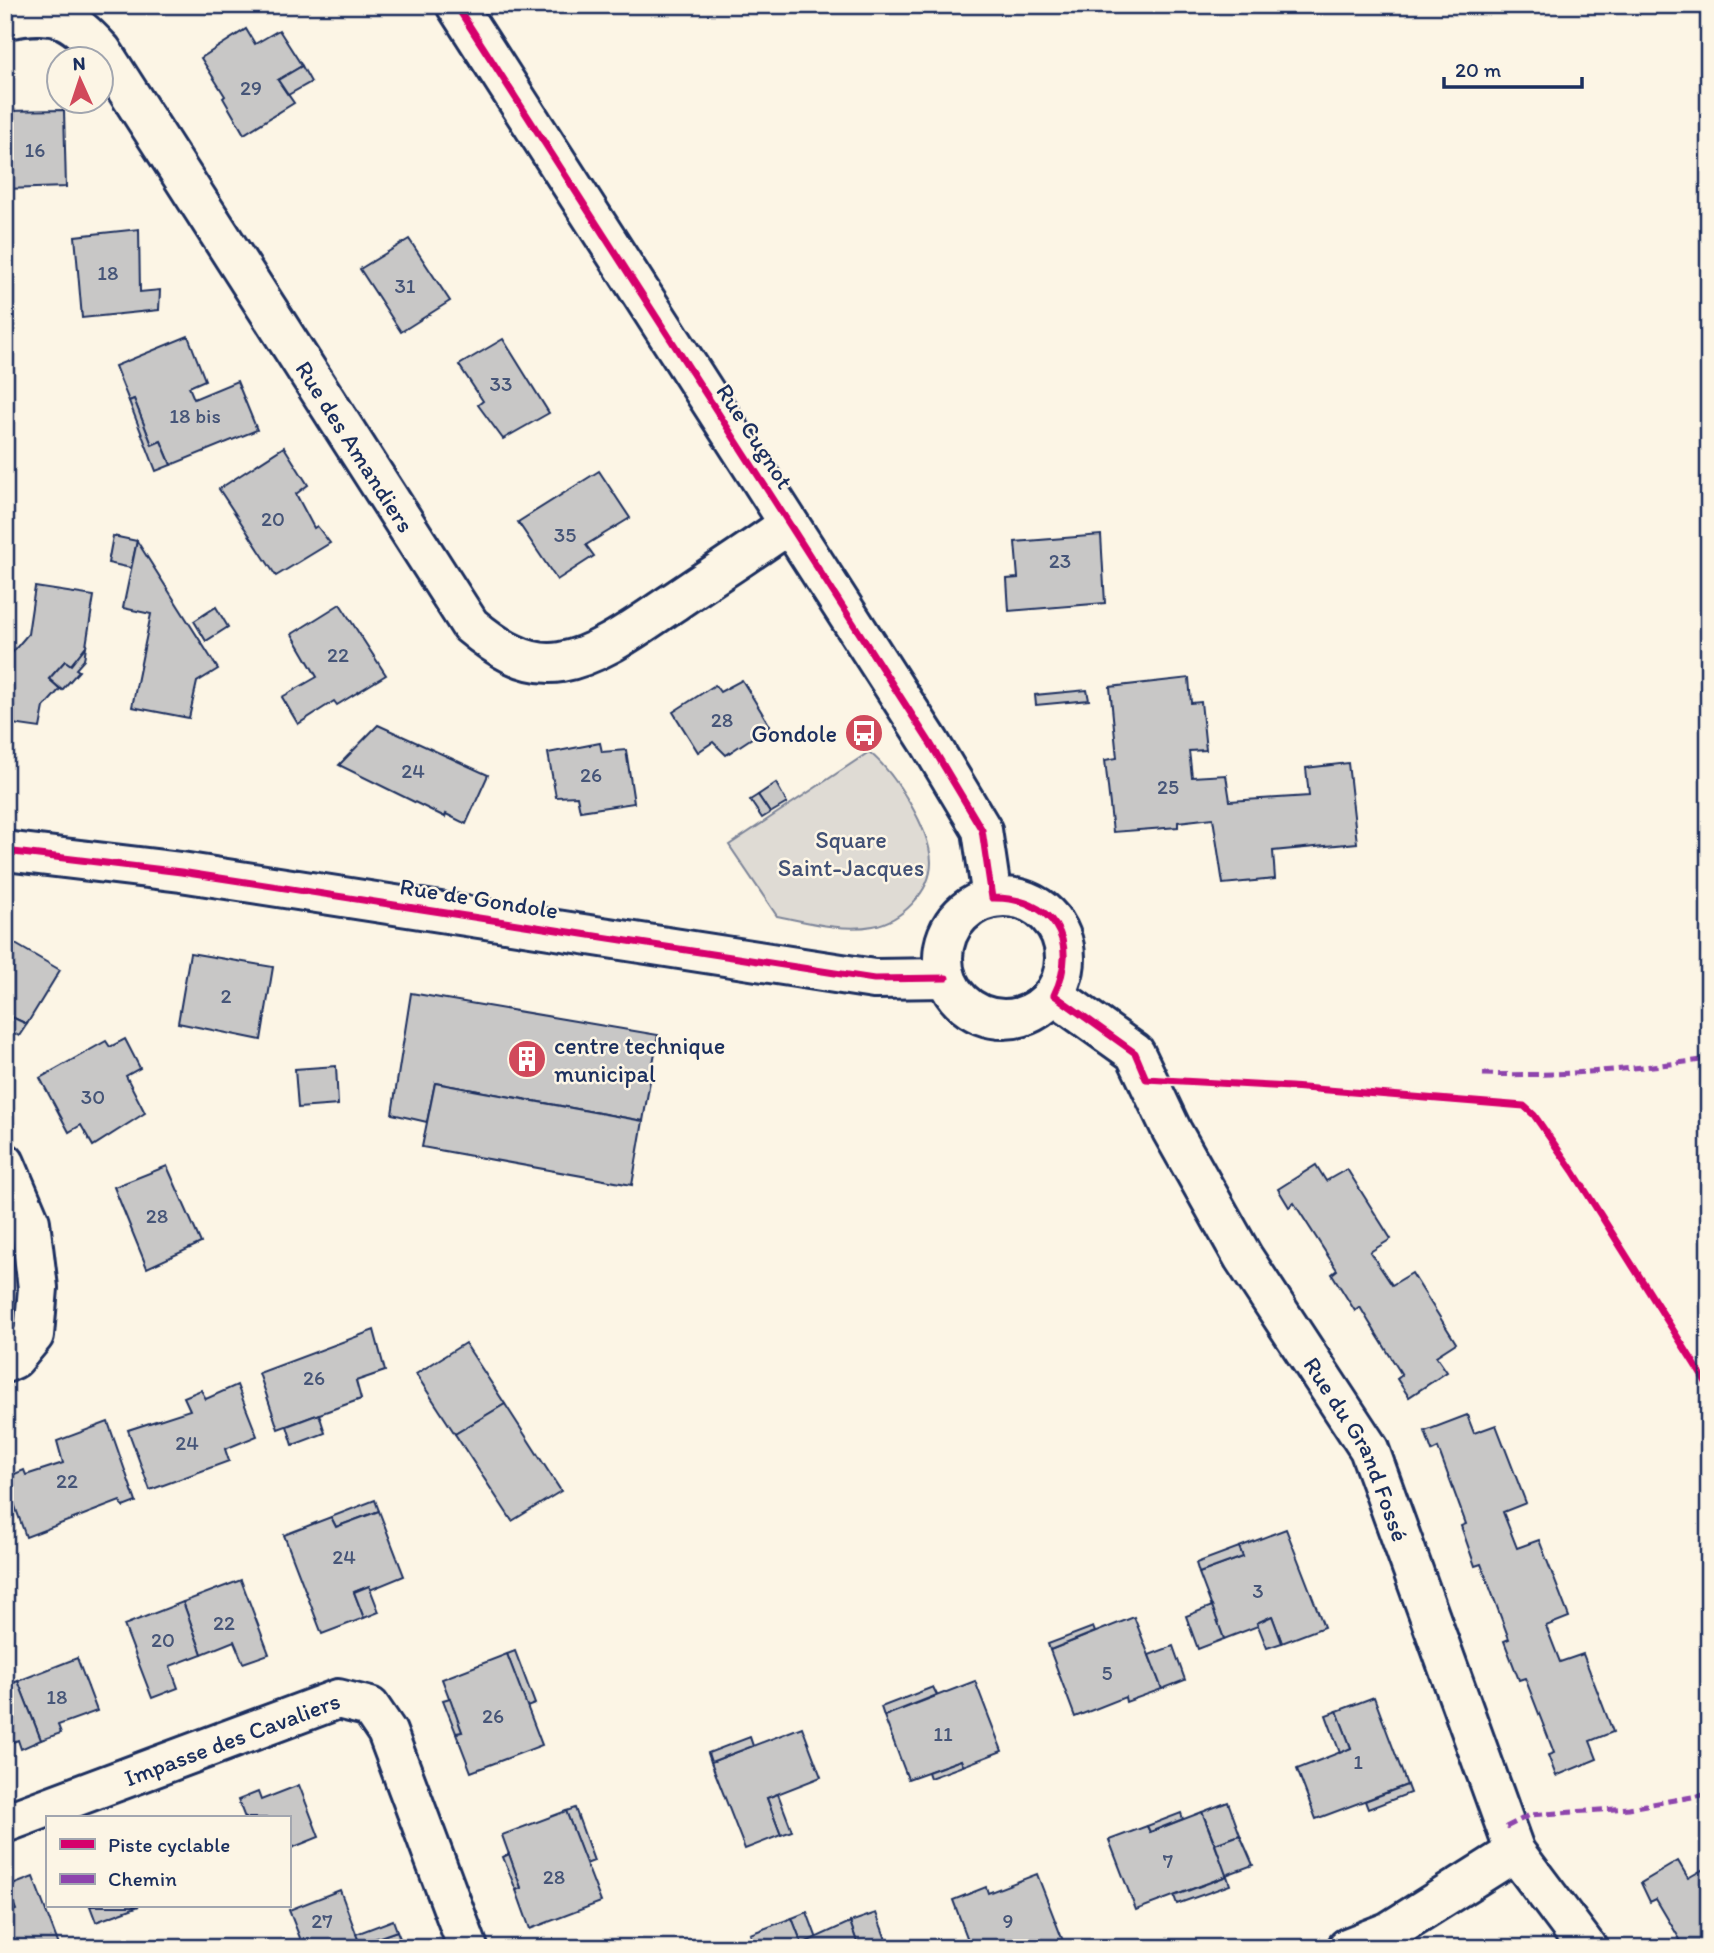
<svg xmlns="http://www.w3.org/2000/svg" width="1714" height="1953" font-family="Itim,sans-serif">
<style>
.green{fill:#dfdbd4;stroke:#7d8599;stroke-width:2}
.building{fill:#c8c7c6;stroke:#1b2f5e;stroke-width:2}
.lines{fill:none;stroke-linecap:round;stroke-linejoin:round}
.minor-casing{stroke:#1b2f5e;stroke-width:44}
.minor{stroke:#fcf5e5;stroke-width:38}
.quiet{stroke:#8e44ad;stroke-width:5;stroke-dasharray:10 5;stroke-linecap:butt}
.cycleway-casing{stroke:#fcf5e5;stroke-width:11}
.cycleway{stroke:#d6006c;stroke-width:7}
.labels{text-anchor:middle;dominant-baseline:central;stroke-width:5;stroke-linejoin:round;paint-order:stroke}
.number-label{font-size:21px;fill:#465578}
.street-label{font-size:24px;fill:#1b2f5e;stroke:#fcf5e5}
.poi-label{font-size:24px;fill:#1b2f5e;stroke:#fcf5e5;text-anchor:end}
.park-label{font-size:24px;fill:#425176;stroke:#fcf5e5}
</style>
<rect width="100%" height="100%" fill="#fcf5e5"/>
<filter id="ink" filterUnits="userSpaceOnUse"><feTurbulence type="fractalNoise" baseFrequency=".0143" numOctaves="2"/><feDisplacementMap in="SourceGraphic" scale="14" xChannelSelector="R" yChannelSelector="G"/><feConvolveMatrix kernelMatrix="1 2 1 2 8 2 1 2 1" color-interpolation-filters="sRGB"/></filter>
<g filter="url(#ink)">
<!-- green -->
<path class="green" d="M 869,752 C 894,772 930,828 931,862 C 931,892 901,921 873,926 C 843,932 807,922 777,916 L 729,845 Z"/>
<!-- building -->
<g class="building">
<polygon points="246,29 255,44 279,30 302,66 278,80 294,103 244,134 223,98 225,96 201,58"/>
<polygon points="302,66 311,82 288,95 278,80"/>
<polygon points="64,110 66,187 5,189 5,111"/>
<polygon points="139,229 140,292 160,290 159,310 82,318 75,236"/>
<polygon points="409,239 450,301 401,332 360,269"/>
<polygon points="188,336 205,380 189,387 194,399 237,381 257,430 171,465 161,441 152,445 134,399 129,401 115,366"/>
<polygon points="503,339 549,413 503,439 478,405 483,401 459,365"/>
<polygon points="134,399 152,445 161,441 171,465 156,471 129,401"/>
<polygon points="284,447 308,485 296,494 314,528 317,526 330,543 276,576 219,489"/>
<polygon points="599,471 630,518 586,545 594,556 557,580 518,522"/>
<polygon points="1101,535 1105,603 1009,611 1007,579 1018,578 1015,542"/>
<polygon points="113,536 137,541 131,568 108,563"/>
<polygon points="137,541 218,669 197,682 189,718 132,707 151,614 123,608"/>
<polygon points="35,587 94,596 86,646 71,665 65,661 49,679 60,689 44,707 40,728 5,723 5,661 28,634"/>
<polygon points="340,604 386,675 337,705 334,701 298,724 282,697 317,677 292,634"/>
<polygon points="216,607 228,627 206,641 194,621"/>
<polygon points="86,646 84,660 76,669 79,671 62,690 49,679 65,661 71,665"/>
<polygon points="1189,678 1191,703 1201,702 1206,750 1189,751 1192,777 1226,775 1230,801 1309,796 1306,768 1348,763 1357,843 1273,851 1275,879 1223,884 1213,818 1178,822 1178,827 1113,832 1105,760 1117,758 1110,687"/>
<polygon points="742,680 770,726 726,755 713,742 698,752 673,712 715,685 720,692"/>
<polygon points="1087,690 1089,700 1036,705 1035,695"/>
<polygon points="378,725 488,775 466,824 446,814 445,817 339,765"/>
<polygon points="600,743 602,752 626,750 634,803 580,811 577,796 556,797 548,753"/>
<polygon points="776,783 787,803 770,813 758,795"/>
<polygon points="758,795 770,813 762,818 750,800"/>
<polygon points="5,938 60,970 27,1024 7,1015 9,1011 5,1008"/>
<polygon points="190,953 273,967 261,1040 178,1023"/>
<polygon points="411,993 658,1035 643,1121 435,1083 427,1122 392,1114"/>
<polygon points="5,1008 9,1011 7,1015 27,1024 19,1036 5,1028"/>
<polygon points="125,1039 140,1068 126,1076 145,1113 93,1146 81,1125 69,1132 40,1078 106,1041 110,1047"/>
<polygon points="336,1066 338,1105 298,1108 295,1069"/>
<polygon points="435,1083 643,1121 632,1185 422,1147"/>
<polygon points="1316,1165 1326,1181 1347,1169 1391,1239 1370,1252 1392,1285 1412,1273 1456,1343 1436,1356 1447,1372 1409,1397 1397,1379 1402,1375 1369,1322 1360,1307 1355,1311 1332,1274 1337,1270 1294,1203 1289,1207 1278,1189"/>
<polygon points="167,1166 201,1243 147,1268 114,1187"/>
<polygon points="374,1330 385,1371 356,1381 361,1399 278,1429 259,1373"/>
<polygon points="465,1343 505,1404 455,1434 416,1374"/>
<polygon points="237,1385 257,1436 225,1449 229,1461 150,1490 128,1430 190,1410 184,1397 201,1390 206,1399"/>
<polygon points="505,1404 561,1491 512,1521 455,1434"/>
<polygon points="319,1414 325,1433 293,1445 287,1426"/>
<polygon points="1467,1415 1474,1433 1496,1425 1526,1503 1503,1512 1517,1548 1539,1540 1569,1617 1546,1626 1560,1662 1583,1654 1613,1732 1590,1741 1597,1759 1556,1776 1548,1755 1554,1753 1548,1737 1525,1678 1519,1680 1504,1641 1509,1639 1481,1564 1475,1566 1461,1526 1466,1524 1438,1448 1432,1451 1425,1431"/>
<polygon points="108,1422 136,1502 123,1507 120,1501 26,1537 5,1478 24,1470 26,1475 63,1463 57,1441"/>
<polygon points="375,1500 379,1511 336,1527 331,1517"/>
<polygon points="379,1511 404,1576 370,1590 369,1586 354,1592 364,1618 322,1634 284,1535 331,1517 336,1527"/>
<polygon points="1286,1529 1324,1627 1282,1643 1272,1616 1257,1623 1258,1626 1224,1639 1199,1573 1243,1557 1239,1547"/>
<polygon points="1239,1547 1243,1557 1199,1573 1196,1563"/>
<polygon points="241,1580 269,1654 243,1663 234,1641 202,1654 183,1602"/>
<polygon points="369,1586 379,1612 364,1618 354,1592"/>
<polygon points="183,1602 202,1654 170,1666 178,1688 152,1698 124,1625"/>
<polygon points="1212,1606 1224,1639 1198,1649 1186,1616"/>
<polygon points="1272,1616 1282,1643 1267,1648 1257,1623"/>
<polygon points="1134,1617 1162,1689 1126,1702 1125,1697 1075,1717 1050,1650"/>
<polygon points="1093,1627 1095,1632 1050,1650 1048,1644"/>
<polygon points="1173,1646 1185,1680 1162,1689 1149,1655"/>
<polygon points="515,1651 535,1704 527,1707 507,1654"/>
<polygon points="507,1654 542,1745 471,1772 456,1733 462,1732 442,1679"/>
<polygon points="77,1658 97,1711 58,1725 61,1733 41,1740 18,1681"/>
<polygon points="18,1681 41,1740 21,1749 18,1740 5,1745 5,1686"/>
<polygon points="975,1681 1002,1751 963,1766 961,1760 908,1779 884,1716"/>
<polygon points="933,1687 937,1695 884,1716 881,1707"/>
<polygon points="1374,1697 1407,1785 1316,1819 1297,1769 1351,1748 1337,1711"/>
<polygon points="450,1698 462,1732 456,1733 443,1700"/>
<polygon points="1337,1711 1351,1748 1340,1753 1326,1715"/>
<polygon points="802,1727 821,1777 767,1798 781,1835 745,1849 711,1762"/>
<polygon points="750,1737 753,1746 711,1762 708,1753"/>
<polygon points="961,1760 963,1766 930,1778 928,1772"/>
<polygon points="299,1785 319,1837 289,1849 289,1818 245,1818 238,1800 258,1792 261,1800"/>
<polygon points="1407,1785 1410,1793 1368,1809 1365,1801"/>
<polygon points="778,1794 792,1831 781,1835 767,1798"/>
<polygon points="1228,1802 1240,1835 1215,1844 1202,1812"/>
<polygon points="575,1808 594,1861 586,1864 566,1811"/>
<polygon points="566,1811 601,1902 530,1929 516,1890 521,1888 502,1835"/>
<polygon points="1202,1812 1227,1876 1136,1910 1109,1840 1147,1826 1150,1832"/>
<polygon points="1181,1813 1183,1819 1150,1832 1147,1826"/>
<polygon points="1240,1835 1253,1865 1226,1875 1215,1844"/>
<polygon points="509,1854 521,1888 516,1890 503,1857"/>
<polygon points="1678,1861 1688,1878 1709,1866 1709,1948 1685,1948 1656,1899 1650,1902 1641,1883"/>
<polygon points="1037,1874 1063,1941 1044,1948 971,1948 953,1900 986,1887 988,1893"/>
<polygon points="1227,1876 1230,1885 1177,1904 1174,1896"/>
<polygon points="33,1877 60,1948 5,1948 5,1914 16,1910 7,1887"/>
<polygon points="340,1890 360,1944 397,1931 404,1948 304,1948 289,1910"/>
<polygon points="90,1906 139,1906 96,1922"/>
<polygon points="807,1912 817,1939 802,1944 792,1918"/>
<polygon points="876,1913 888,1945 859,1948 850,1922"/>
<polygon points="792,1918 802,1944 850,1922 859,1948 756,1948 750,1934"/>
<polygon points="393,1920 397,1931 360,1944 356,1934"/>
</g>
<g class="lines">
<defs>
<g id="minor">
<polyline points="456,5 930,743 982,830 992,898"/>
<path id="s1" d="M 5,19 C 55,10 68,14 102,51 L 470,625 C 495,646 526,668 561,662 C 601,655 640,624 674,602 C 712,576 751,551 789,524"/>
<polyline points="5,851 181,872 874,979 946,978"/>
<circle cx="1004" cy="958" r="61"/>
<path id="s2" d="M 1054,995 L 1135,1053 L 1172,1131 L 1243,1257 L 1369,1449 L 1515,1852 L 1587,1948"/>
<polyline points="5,1163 30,1222 38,1288 34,1335 14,1359 5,1363"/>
<path id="s3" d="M 5,1823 L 338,1699 L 370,1707 L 387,1732 L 468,1948"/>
<polyline points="1347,1948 1388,1932 1515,1852"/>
</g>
</defs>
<!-- minor casing -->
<use href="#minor" class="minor-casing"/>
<!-- minor -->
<use href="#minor" class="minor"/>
<!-- quiet -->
<g class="quiet">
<path d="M 1483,1074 C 1560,1077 1633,1069 1709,1059"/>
<polyline points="1506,1827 1530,1815 1629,1808 1709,1794"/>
</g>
<defs>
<g id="cycleway">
<path d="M 456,5 L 930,743 L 982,830 L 992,898 C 1052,897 1081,940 1054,995 L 1135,1053 L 1146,1079 L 1291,1087 L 1524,1106 L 1534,1115 L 1573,1171 L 1709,1387"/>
<polyline points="5,851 181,872 874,979 946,978"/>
</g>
</defs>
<!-- cycleway casing -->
<use href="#cycleway" class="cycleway-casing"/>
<!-- cycleway -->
<use href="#cycleway" class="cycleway"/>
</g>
</g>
<!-- icons -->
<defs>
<symbol id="bus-disc" viewBox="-11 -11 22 22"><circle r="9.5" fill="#d1495b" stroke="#fcf5e5"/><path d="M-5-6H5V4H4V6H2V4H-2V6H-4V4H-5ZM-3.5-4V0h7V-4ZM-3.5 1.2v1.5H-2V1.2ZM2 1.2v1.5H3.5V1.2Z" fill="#fff"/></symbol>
<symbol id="building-disc" viewBox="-11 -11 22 22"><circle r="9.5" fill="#d1495b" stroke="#fcf5e5"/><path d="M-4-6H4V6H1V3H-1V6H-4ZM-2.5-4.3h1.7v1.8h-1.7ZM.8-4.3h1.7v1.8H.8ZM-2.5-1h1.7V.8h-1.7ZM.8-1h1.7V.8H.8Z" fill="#fff"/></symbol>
</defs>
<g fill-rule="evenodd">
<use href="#bus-disc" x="842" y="711" width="44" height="44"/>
<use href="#building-disc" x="505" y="1037" width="44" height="44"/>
</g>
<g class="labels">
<!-- number labels -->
<g class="number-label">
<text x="251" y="87">29</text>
<text x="35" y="149">16</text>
<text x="108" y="272">18</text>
<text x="405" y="285">31</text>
<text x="501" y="383">33</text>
<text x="195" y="415">18 bis</text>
<text x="273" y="518">20</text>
<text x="565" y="534">35</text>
<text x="1060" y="560">23</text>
<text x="338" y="654">22</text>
<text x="722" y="719">28</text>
<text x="413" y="770">24</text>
<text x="591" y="774">26</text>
<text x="1168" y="786">25</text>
<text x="226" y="995">2</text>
<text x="93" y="1096">30</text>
<text x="157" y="1215">28</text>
<text x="314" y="1377">26</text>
<text x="187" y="1442">24</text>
<text x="67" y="1480">22</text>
<text x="344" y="1556">24</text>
<text x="1258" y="1590">3</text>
<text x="224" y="1622">22</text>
<text x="163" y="1639">20</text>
<text x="1107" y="1672">5</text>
<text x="57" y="1696">18</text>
<text x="493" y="1715">26</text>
<text x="943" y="1733">11</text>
<text x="1358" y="1761">1</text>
<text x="1168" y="1860">7</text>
<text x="554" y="1876">28</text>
<text x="322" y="1920">27</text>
<text x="1008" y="1920">9</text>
</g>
<!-- street labels -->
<g class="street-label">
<text transform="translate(755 436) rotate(57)">Rue Cugnot</text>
<text stroke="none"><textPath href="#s1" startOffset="579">Rue des Amandiers</textPath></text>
<text transform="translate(479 898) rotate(9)">Rue de Gondole</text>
<text stroke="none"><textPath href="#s2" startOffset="555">Rue du Grand Fossé</textPath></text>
<text stroke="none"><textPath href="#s3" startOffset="242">Impasse des Cavaliers</textPath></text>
</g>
<!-- poi labels -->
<g class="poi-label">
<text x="837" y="733">Gondole</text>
<text x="554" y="1045" text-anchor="start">centre technique<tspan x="554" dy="28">municipal</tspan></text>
</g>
<!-- park labels -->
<g class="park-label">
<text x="851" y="839">Square<tspan x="851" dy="28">Saint-Jacques</tspan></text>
</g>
</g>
<!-- margin -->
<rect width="1714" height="1953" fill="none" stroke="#fcf5e5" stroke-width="28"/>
<rect x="14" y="14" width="1686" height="1925" fill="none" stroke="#1b2f5e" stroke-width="2.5" filter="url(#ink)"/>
<!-- legend -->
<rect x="46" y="1816" width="245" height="91" fill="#fcf5e5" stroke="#a2a6af" stroke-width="2"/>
<rect x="60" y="1839" width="35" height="10" fill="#d6006c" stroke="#a2a6af" stroke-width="2"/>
<text x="108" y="1852" font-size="21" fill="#1b2f5e">Piste cyclable</text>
<rect x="60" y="1874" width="35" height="10" fill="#8e44ad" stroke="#a2a6af" stroke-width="2"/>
<text x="108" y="1886" font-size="21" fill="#1b2f5e">Chemin</text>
<!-- north arrow -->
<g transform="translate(80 80) rotate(357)"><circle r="33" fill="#fcf5e5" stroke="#a2a6af" stroke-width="2"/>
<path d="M0-5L12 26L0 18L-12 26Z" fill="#d1495b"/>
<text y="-10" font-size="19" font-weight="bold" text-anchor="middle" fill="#1b2f5e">N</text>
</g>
<!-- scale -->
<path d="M1444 77v10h138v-10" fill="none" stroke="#1b2f5e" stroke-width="3.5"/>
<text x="1455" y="77" font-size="21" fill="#1b2f5e" stroke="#fcf5e5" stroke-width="5" paint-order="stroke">20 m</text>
</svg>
